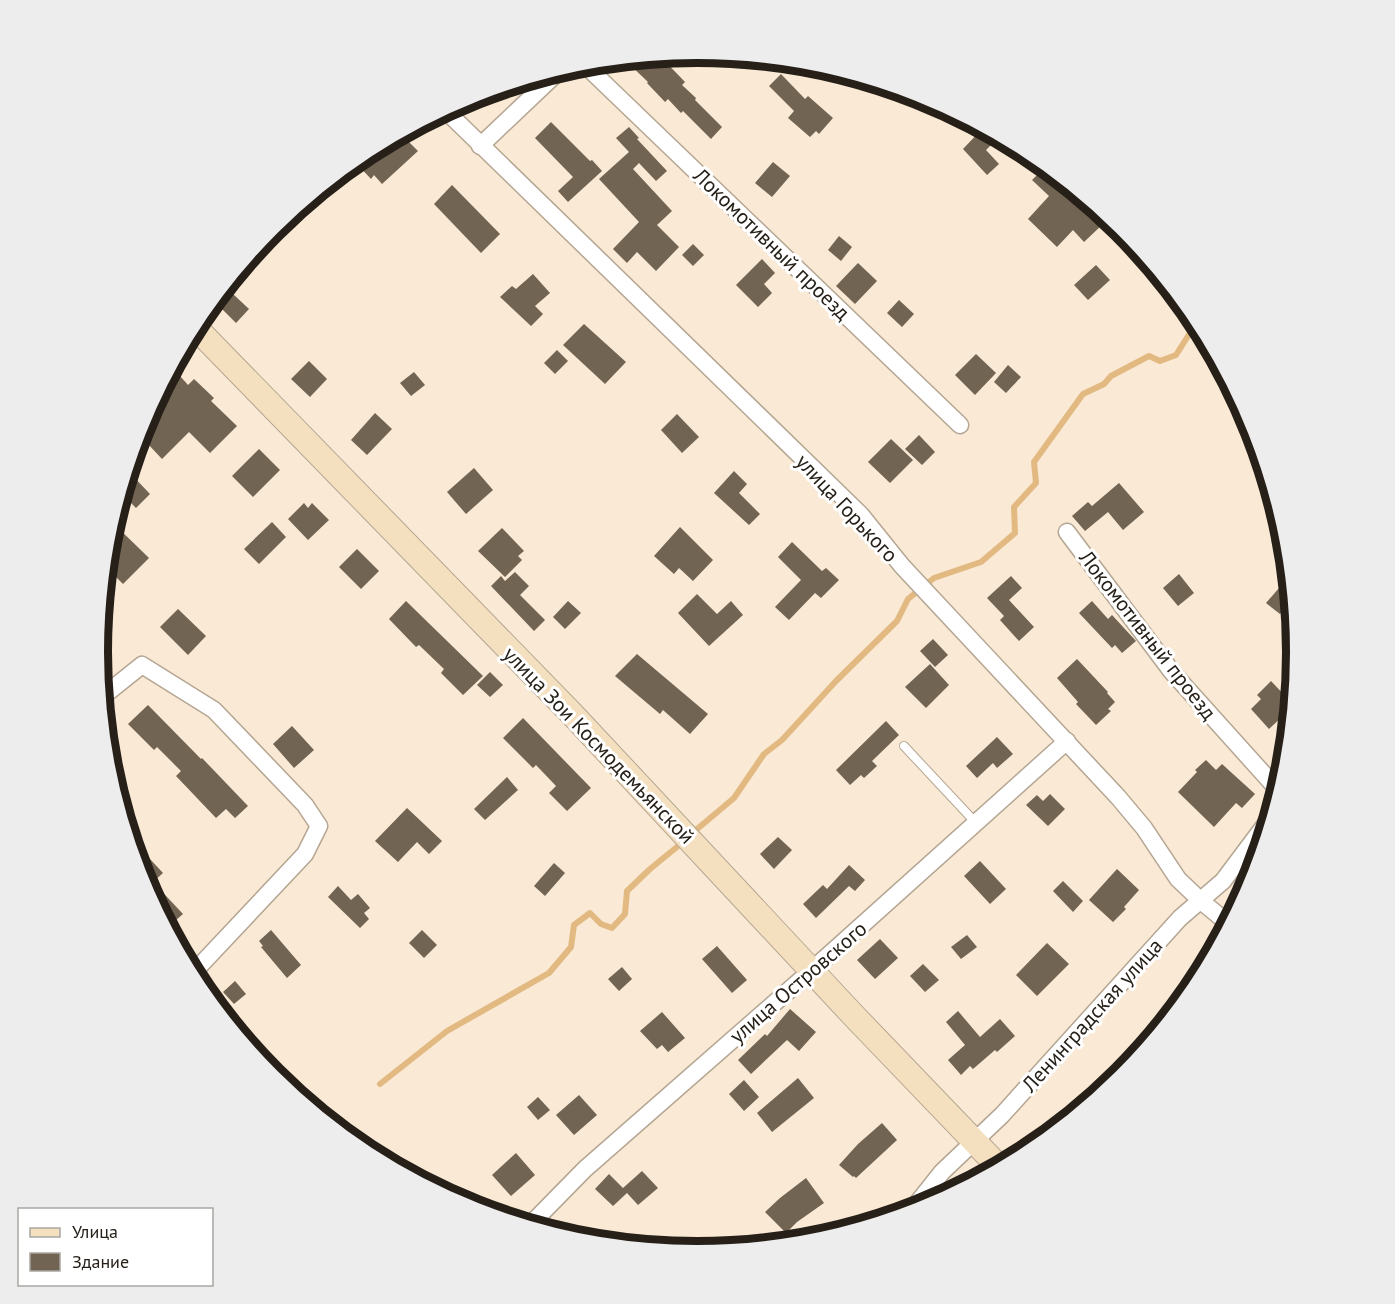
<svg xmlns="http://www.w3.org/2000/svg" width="1395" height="1304" font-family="'PT Sans',sans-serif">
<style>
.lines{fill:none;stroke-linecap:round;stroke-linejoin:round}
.stream{stroke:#e3b982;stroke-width:6}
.building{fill:#716452}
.lane-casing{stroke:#b5a693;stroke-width:10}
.street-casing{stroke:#b5a693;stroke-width:19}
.secondary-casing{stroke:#b5a693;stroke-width:26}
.lane{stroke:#fff;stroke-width:8}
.street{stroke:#fff;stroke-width:16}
.secondary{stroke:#f4e0bf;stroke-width:24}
.labels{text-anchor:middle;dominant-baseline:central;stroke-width:6;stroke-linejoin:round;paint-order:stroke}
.street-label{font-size:21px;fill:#262019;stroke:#fff}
.rim{fill:none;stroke:#262019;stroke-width:8}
</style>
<rect width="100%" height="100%" fill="#f9e9d5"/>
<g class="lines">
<!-- stream -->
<g class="stream">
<polyline points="690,835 734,798 764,754 782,740 836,681 897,621 908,599 934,578 981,562 1015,533 1014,507 1036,483 1034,462 1083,394 1104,384 1111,376 1149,356 1160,361 1176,355 1195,325 1199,325"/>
<polyline points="380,1084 447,1031 549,973 571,947 574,925 590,913 601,924 612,928 625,914 627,891 650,869 683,842"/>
</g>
</g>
<!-- building -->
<g class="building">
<polygon points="660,56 685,82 682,85 696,98 695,100 722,127 711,139 683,111 681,113 668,99 665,102 647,83 648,82 625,60"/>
<polygon points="781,74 805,99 808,96 833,118 819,134 816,131 810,137 788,118 794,111 769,86"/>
<polygon points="551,122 590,161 592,160 602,171 568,202 558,191 573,177 535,138"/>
<polygon points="629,127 639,138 637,139 667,171 656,181 639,163 633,169 672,211 657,225 679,247 656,271 637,252 627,263 613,249 639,222 599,179 629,152 616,138"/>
<polygon points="983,128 999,137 986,150 999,164 987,175 963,149"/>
<polygon points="397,137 400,141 404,137 418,151 382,184 374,175 371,179 358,165 373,150 378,156"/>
<polygon points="773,162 790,176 772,197 755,183"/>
<polygon points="1046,166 1069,188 1103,224 1084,242 1073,230 1057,247 1028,219 1049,196 1032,180"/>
<polygon points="452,185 500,234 481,253 434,204"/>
<polygon points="839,236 852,247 841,261 828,250"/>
<polygon points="693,244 704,255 693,266 682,255"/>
<polygon points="762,259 775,273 764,284 772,293 758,307 736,285"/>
<polygon points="858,263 877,281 855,304 836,286"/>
<polygon points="1096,265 1110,280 1088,300 1074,285"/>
<polygon points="533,274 550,293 535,306 543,314 531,326 500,297 512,286 516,289"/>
<polygon points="233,294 249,309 236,323 220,307"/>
<polygon points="899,300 914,314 902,327 887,313"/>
<polygon points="584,324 626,362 605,384 563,345"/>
<polygon points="557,350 568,361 555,374 544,363"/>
<polygon points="976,354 996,373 975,395 955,375"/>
<polygon points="309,361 327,379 310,397 291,379"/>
<polygon points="1008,365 1021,377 1006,393 994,382"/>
<polygon points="173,368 188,385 194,379 214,398 211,401 237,426 210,453 189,432 162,459 147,443 150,440 141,431 144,422"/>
<polygon points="414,372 425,385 411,396 400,383"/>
<polygon points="375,413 392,429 367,455 351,440"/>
<polygon points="677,414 699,437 682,453 661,430"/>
<polygon points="919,435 935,452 922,465 905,449"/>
<polygon points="891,439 913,460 890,483 868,462"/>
<polygon points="259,449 280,470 253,497 232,476"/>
<polygon points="474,468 493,490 466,514 447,492"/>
<polygon points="734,471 747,484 739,493 760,514 749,525 714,493"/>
<polygon points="129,472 150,494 136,508 122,494"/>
<polygon points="1119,483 1144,512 1123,530 1108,512 1085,531 1072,516 1088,502 1092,506"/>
<polygon points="304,503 308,508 312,503 329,520 308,540 288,519"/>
<polygon points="272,522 286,537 259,564 244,549"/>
<polygon points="113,523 149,558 123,584 106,567 110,535"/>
<polygon points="680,527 713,560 693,581 679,568 674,574 654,556"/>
<polygon points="502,528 524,551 518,556 522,560 505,577 478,551"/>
<polygon points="792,542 822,571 826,568 839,580 821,598 815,593 789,620 775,607 801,580 778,557"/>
<polygon points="357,549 379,571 361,589 339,567"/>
<polygon points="515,572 529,586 520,595 545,620 534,631 491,586 501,576 505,581"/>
<polygon points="1179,574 1194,593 1178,606 1163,588"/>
<polygon points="1011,576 1022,588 1009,600 1034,627 1019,641 1000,620 1004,616 987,598"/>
<polygon points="1279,588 1292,599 1280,614 1266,603"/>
<polygon points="697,594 717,614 731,601 743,615 709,646 678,613"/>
<polygon points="406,601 483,676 463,695 441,673 444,669 419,645 416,647 389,619"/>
<polygon points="568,601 581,613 565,629 553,617"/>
<polygon points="1092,601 1108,619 1112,615 1136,641 1122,653 1115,645 1112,648 1079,613"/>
<polygon points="178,609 206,636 188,655 160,627"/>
<polygon points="933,639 948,655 935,667 920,651"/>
<polygon points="637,654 708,714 690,734 663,710 660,714 615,676"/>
<polygon points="1077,659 1108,692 1107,693 1115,702 1108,709 1111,711 1096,725 1076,704 1078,702 1057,678"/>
<polygon points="930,664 949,685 926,708 905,687"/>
<polygon points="490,672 503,685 490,697 477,685"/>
<polygon points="1271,681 1289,700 1279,711 1283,716 1269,729 1251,709 1261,699 1257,695"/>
<polygon points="148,705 201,759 202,758 248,806 235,818 226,809 216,818 176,776 181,771 157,747 154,750 128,724"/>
<polygon points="523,718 591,788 567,811 549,793 556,786 536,765 533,768 503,738"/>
<polygon points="886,721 899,735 872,761 877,766 864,778 861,775 850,785 836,770"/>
<polygon points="292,726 314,750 294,768 273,744"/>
<polygon points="997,737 1013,754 997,768 993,763 977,778 966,766"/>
<polygon points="1206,760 1216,770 1222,764 1255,794 1242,808 1236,803 1214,827 1178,792 1197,772 1195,770"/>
<polygon points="507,777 518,790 485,820 474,809"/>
<polygon points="1050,794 1065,809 1048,826 1026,805 1037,795 1043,801"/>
<polygon points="407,808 442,841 429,854 417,842 398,862 375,841"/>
<polygon points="778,837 792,850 774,869 760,854"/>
<polygon points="150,859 163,873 153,882 183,914 168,927 144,881 140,869"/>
<polygon points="980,861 1006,889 990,904 964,876"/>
<polygon points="554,863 565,873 545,896 534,886"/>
<polygon points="849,865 865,880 855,891 849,886 816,918 803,904 823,885 827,889"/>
<polygon points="1117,869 1139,890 1124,907 1126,909 1113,922 1089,900"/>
<polygon points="1063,881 1083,901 1073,912 1053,891"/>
<polygon points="338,886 351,900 358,894 370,908 364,913 369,919 360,928 328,897"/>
<polygon points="271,930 301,965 287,978 261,947 263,946 259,941"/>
<polygon points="422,930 437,945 424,958 409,943"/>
<polygon points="967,935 977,947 961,959 951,947"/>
<polygon points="880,939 898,958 875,979 857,960"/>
<polygon points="1047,943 1069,964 1037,996 1016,975"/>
<polygon points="717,946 747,980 732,993 702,959"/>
<polygon points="923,964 939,980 925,992 910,976"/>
<polygon points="622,967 632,979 619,991 608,979"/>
<polygon points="235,981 246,994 234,1004 223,992"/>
<polygon points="790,1009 816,1032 799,1051 787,1040 751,1074 738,1060 765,1034 767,1036"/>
<polygon points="958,1011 980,1037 1000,1019 1015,1036 997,1052 995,1050 973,1069 970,1066 961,1075 948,1060 965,1045 946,1022"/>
<polygon points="662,1012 685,1038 668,1052 662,1045 657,1049 640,1031"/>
<polygon points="798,1078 814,1098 772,1132 757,1113"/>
<polygon points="744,1080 759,1097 744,1111 729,1094"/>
<polygon points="579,1095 597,1115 574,1135 556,1115"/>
<polygon points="538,1097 550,1110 538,1120 527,1107"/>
<polygon points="882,1123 897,1140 856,1178 854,1176 853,1177 839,1165 858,1144"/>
<polygon points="516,1153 535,1175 511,1196 492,1175"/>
<polygon points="642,1171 658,1188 638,1205 627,1193 613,1206 595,1189 609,1174 623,1188"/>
<polygon points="806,1178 824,1203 797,1222 786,1233 765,1212 780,1198"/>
</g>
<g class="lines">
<defs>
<polyline id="lane" points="904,746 976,823"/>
<g id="street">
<polyline points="584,64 960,425"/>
<polyline points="445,110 861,515 902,566 1118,797 1144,828 1178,879 1201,901 1229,924"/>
<polyline points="480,146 559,71"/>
<polyline points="1067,532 1172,672 1279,791"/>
<polyline points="102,697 142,665 214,710 305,805 319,826 305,854 193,973"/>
<polyline points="911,1211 942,1172 1002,1115 1180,918 1223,881 1271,817"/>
<polyline points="530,1225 585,1169 812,970 1067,741"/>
</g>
<polyline id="secondary" points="195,327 573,715 854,1016 999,1167"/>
</defs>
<!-- lane casing -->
<use href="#lane" class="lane-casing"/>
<!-- street casing -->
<use href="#street" class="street-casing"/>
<!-- secondary casing -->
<use href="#secondary" class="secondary-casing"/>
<!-- lane -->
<use href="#lane" class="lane"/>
<!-- street -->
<use href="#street" class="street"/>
<!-- secondary -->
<use href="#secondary" class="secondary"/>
</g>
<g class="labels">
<!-- street labels -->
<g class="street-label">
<text transform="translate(772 244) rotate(44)">Локомотивный проезд</text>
<text transform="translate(847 508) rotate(47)">улица Горького</text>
<text transform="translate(1148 635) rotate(52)">Локомотивный проезд</text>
<text transform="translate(599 745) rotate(46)">улица Зои Космодемьянской</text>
<text transform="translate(798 982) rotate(-41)">улица Островского</text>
<text transform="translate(1092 1015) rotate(-48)">Ленинградская улица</text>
</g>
</g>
<!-- crop -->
<path d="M0 0H1395V1304H0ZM108 652a589 589 0 1 1 1178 0a589 589 0 1 1-1178 0Z" fill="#eeeded" fill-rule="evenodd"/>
<path class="rim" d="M108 652a589 589 0 1 1 1178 0a589 589 0 1 1-1178 0Z"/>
<!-- legend -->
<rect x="18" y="1208" width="195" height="78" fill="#ffffff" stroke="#a8a6a3" stroke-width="1.5"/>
<rect x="30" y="1228" width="30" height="9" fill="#f4e0bf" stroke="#a8a6a3" stroke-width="1.5"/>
<text x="72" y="1238" font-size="18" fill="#262019">Улица</text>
<rect x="30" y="1253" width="30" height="18" fill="#716452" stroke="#a8a6a3" stroke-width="1.5"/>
<text x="72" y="1268" font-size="18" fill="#262019">Здание</text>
</svg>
